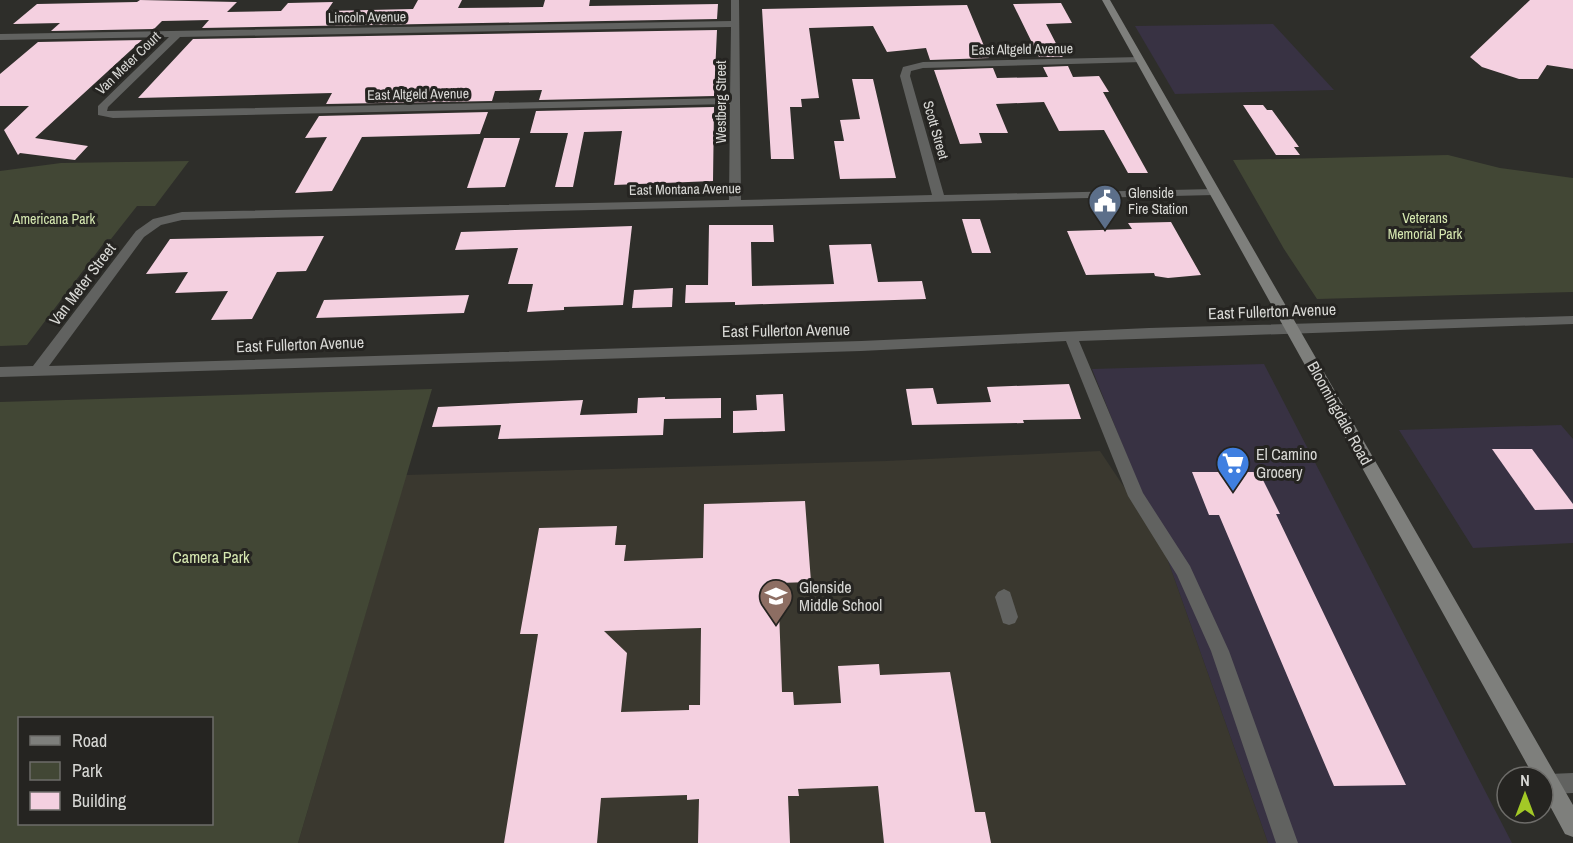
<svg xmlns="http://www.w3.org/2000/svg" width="1573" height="843" font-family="'Archivo Narrow',sans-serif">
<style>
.commercial{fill:#383243}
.built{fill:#3a382f}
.green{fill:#424735;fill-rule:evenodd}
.building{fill:#f4d0e0;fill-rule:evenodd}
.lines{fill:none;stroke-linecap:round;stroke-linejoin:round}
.street{fill:#616260;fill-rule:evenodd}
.secondary{fill:#7e7f7c;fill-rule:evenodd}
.labels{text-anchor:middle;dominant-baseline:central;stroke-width:6;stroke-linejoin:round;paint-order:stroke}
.far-street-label{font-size:14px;fill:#d8d8d5;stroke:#252421}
.far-poi-label{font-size:14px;fill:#d8d8d5;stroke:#252421;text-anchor:start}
.far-park-label{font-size:14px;fill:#d6e8b1;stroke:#252421}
.street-label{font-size:16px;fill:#d8d8d5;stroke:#252421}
.poi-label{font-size:16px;fill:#d8d8d5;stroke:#252421;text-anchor:start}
.park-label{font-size:16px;fill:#d6e8b1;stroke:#252421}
</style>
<rect width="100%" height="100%" fill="#2e2e2a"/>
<!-- commercial -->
<g class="commercial">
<polygon points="1273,24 1334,90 1175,94 1135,26"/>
<polygon points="1264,364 1512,843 1268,843 1162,544 1092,369"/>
<polygon points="1561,425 1573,439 1573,543 1473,548 1399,430"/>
</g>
<!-- built -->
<polygon class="built" points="1100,451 1162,544 1268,843 298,843 406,475 886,461"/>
<!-- green -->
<g class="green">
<polygon points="1448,155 1500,168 1573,178 1573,292 1317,299 1284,249 1233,160"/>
<polygon points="189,161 155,206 137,206 111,239 107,239 27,345 0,346 0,171 61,163"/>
<path d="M 432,389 L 298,843 L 0,843 L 0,402 ZM 20,718 L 212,718 L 212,824 L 20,824 Z"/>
</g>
<!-- building -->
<g class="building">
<polygon points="140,0 237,2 227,12 281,11 288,3 333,2 327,11 413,9 418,0 462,0 458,8 543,7 545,0 590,0 589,6 718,4 717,19 202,28 209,20 162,21 154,29 51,31 60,23 13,24 37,4 137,2"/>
<polygon points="1530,0 1573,0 1573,69 1547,65 1538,79 1519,79 1482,67 1470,57"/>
<polygon points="1061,3 1072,23 1046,24 1063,57 1039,57 1013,4"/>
<polygon points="967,5 989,58 930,60 926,48 887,52 873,26 809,28 819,98 801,99 802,107 790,107 794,159 771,159 762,9"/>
<polygon points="717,30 714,96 539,100 542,90 495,91 492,101 326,104 332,93 138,98 193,39"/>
<polygon points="142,40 35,138 88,146 75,160 20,153 18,155 4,130 29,106 0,106 0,74 38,42"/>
<polygon points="1068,66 1073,77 1099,76 1109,92 1103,92 1148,173 1128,173 1104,130 1059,131 1044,102 996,104 1008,133 979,133 982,143 960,144 934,70 993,68 997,78 1048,77 1043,67"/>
<polygon points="852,79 873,79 896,178 840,179 834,141 844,141 840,120 860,119"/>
<polygon points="1243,105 1263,105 1267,110 1272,110 1299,147 1294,147 1300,155 1276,155"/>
<polygon points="714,107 713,181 614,185 622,131 584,132 573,187 555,187 568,133 530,133 536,111"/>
<polygon points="488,112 480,134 362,137 332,191 295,193 327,137 305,138 319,116"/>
<polygon points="484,138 520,138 505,187 467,188"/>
<polygon points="962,219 980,219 991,253 972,253"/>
<polygon points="1171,222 1201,275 1168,278 1155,276 1154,273 1086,275 1067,231 1132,229 1128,223"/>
<polygon points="709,225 773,225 774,242 751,242 752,286 834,284 829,245 871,244 878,282 922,281 926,299 735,305 735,302 685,303 686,285 708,285"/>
<polygon points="632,226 623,305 564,307 564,310 527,312 533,284 508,284 518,248 455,250 461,232"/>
<polygon points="324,236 306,271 277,272 252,319 211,320 228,291 175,293 188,272 146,274 170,239"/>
<polygon points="673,288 672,307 632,308 634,290"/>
<polygon points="469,295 464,313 316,318 324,300"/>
<polygon points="1069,384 1081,419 1023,420 1024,423 912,425 906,389 933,388 937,404 991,402 987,387"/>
<polygon points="783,394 785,431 733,433 733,411 757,410 756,395"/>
<polygon points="665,397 665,399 721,398 721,418 664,419 663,435 498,439 501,425 432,427 438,407 583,400 580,415 637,413 638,398"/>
<polygon points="1492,449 1532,449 1573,504 1573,509 1535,510"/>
<polygon points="1192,472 1259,472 1280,514 1276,514 1406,785 1334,786 1219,515 1209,515"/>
<path d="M 805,501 L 811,582 L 778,583 L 782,692 L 793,692 L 794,705 L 841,703 L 838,666 L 879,664 L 880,675 L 950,672 L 975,812 L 985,812 L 991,843 L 884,843 L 878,786 L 798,789 L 799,796 L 788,796 L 790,843 L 698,843 L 699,799 L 687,800 L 687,795 L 601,798 L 597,843 L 504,843 L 538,634 L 520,634 L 539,528 L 617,526 L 615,545 L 626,545 L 624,561 L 703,558 L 704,504 ZM 701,628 L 700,705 L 689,705 L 689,710 L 621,712 L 627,653 L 604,631 Z"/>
</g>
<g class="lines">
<!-- street -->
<g class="street">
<path d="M 731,0 L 739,0 L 741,200 L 932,195 L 900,76 L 903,67 L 923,62 L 1140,57 L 1143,58 L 1143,62 L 923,68 L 911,71 L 910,76 L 944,195 L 1214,189 L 1220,192 L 1214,195 L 182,220 L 161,225 L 144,237 L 49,366 L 861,341 L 1149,328 L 1573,316 L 1573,324 L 1079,341 L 1143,493 L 1190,566 L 1229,651 L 1298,843 L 1276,843 L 1211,651 L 1177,575 L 1128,496 L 1066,341 L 861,351 L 0,377 L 0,367 L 33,366 L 136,231 L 153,219 L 182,212 L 729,200 L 730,104 L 113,118 L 98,115 L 98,106 L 169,37 L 0,40 L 0,34 L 731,21 ZM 731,27 L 730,98 L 107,111 L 108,107 L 180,37 Z"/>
<polygon points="1004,589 1010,592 1018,617 1015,623 1009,625 1003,623 995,597 998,592"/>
<polygon points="1573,773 1573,793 1549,794 1543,792 1542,777 1549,774"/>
</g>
<!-- secondary -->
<polygon class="secondary" points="1102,0 1110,0 1573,805 1573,837 1565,834 1543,793 1543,777 1534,777"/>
</g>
<!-- icons -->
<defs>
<symbol id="civic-pin" viewBox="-11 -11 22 30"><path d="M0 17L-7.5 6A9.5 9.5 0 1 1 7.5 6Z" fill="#5c6f8a" stroke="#252421"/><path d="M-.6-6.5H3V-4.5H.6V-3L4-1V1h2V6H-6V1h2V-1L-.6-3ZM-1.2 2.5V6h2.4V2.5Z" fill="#fff"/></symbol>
<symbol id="supermarket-pin" viewBox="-11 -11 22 30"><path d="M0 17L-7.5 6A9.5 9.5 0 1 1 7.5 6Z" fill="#3f7fe0" stroke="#252421"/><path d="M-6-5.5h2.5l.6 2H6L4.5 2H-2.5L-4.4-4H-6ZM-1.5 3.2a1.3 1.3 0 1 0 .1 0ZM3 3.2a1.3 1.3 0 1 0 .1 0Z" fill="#fff"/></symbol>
<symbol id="school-pin" viewBox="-11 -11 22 30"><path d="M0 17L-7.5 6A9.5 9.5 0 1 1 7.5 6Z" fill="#8d6e63" stroke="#252421"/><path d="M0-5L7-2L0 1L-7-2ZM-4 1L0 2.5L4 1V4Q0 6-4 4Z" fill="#fff"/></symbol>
</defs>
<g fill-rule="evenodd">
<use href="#civic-pin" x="1086" y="182" width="38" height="52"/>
<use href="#supermarket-pin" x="1214" y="444" width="38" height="52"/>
<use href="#school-pin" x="757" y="577" width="38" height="52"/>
</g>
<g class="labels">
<!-- far-street labels -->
<g class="far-street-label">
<text transform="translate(367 17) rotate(-1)">Lincoln Avenue</text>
<text transform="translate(1022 49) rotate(-1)">East Altgeld Avenue</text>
<text transform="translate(128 63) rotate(-44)">Van Meter Court</text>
<text transform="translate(418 94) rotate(-1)">East Altgeld Avenue</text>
<text transform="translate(721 102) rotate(-90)">Westberg Street</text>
<text transform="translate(936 130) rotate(74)">Scott Street</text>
<text transform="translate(685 189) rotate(-1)">East Montana Avenue</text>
</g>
<!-- far-poi labels -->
<g class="far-poi-label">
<text x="1128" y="193">Glenside<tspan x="1128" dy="16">Fire Station</tspan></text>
</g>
<!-- far-park labels -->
<g class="far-park-label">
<text x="1425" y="218">Veterans<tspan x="1425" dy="16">Memorial Park</tspan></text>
<text x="54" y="219">Americana Park</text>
</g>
<!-- street labels -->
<g class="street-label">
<text transform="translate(82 284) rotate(-53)">Van Meter Street</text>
<text transform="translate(1272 311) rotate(-2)">East Fullerton Avenue</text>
<text transform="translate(786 330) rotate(-1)">East Fullerton Avenue</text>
<text transform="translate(300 344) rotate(-2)">East Fullerton Avenue</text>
<text transform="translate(1340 413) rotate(61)">Bloomingdale Road</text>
</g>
<!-- poi labels -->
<g class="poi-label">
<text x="1256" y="454">El Camino<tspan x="1256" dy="18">Grocery</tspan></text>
<text x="799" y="587">Glenside<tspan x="799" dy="18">Middle School</tspan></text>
</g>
<!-- park labels -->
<g class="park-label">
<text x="211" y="557">Camera Park</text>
</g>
</g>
<!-- legend -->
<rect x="18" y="717" width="195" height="108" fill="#252421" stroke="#6d6c69" stroke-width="1.5"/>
<rect x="30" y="736" width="30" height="9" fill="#7e7f7c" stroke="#6d6c69" stroke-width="1.5"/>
<text x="72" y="747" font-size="18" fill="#d8d8d5">Road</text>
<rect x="30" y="762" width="30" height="18" fill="#424735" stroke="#6d6c69" stroke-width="1.5"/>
<text x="72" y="777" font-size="18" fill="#d8d8d5">Park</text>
<rect x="30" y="792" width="30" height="18" fill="#f4d0e0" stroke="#6d6c69" stroke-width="1.5"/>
<text x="72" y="807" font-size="18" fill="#d8d8d5">Building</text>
<!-- north arrow -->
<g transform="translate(1525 795)"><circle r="28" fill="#252421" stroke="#6d6c69" stroke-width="1.5"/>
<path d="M0-4.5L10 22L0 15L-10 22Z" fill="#a3c926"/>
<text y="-9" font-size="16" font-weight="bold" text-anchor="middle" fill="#d8d8d5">N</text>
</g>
</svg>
